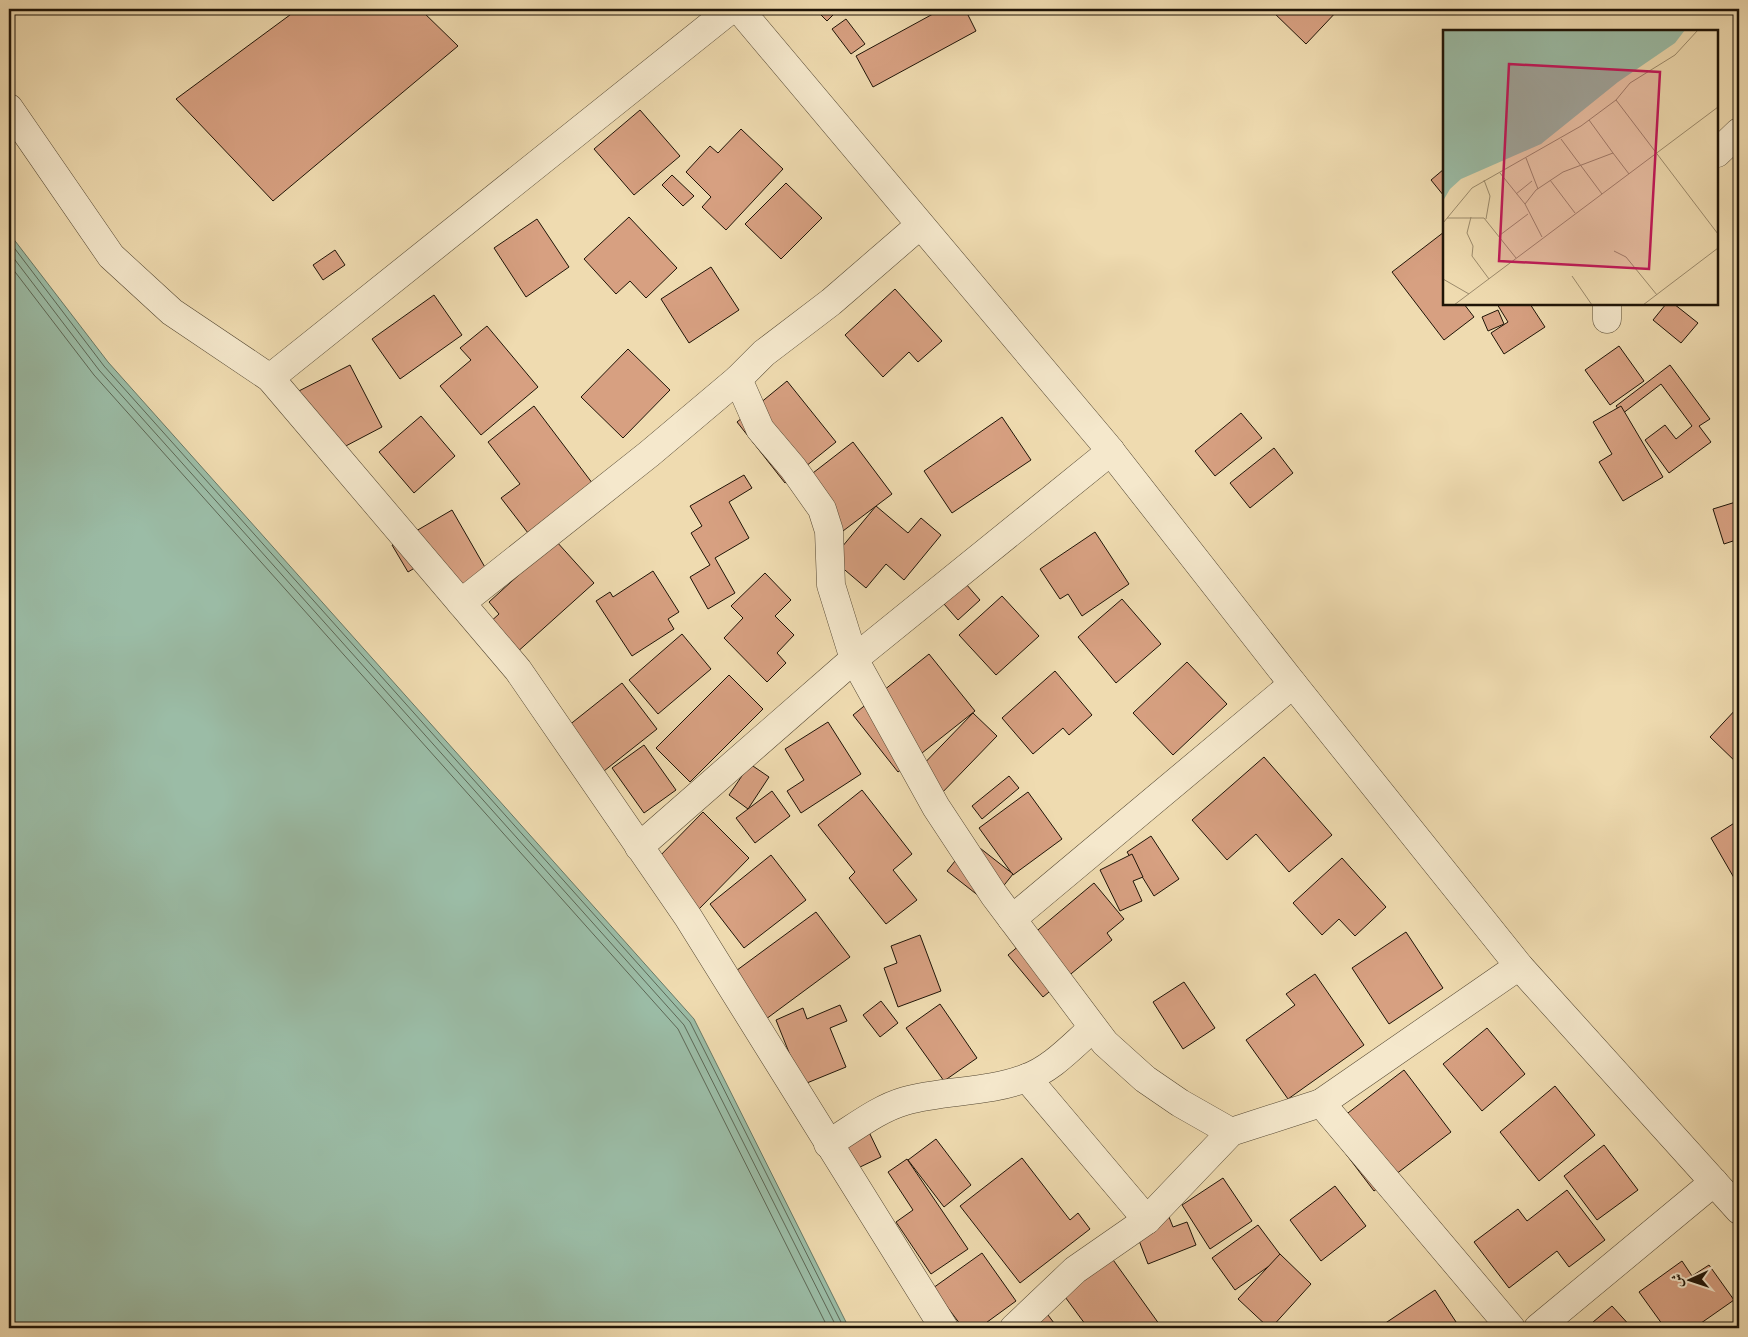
<svg xmlns="http://www.w3.org/2000/svg" width="1748" height="1337" font-family="'EB Garamond',Amiri,serif">
<style>
.water{fill:#9bbca6;stroke:#697966}
.lines{fill:none;stroke-linecap:round;stroke-linejoin:round}
.shore{stroke:#5d6856;stroke-width:1}
.building{fill:#d7a081;stroke:#1f1407}
.minor-casing{stroke:#534631;stroke-width:29}
.minor{stroke:#f5e8cc;stroke-width:28}
.inset-road{fill:none;stroke:#9c8b6c;stroke-width:1}
.view{fill:#c2185b;fill-opacity:0.15;stroke:#c2185b;stroke-width:2.5}
.inset-edge{fill:none;stroke:#1f1407;stroke-width:2.5}
</style>
<rect width="100%" height="100%" fill="#efdbb0"/>
<filter id="stains"><feTurbulence type="fractalNoise" baseFrequency=".004" numOctaves="4"/><feColorMatrix values="0 0 0 0 .2 0 0 0 0 .09 0 0 0 0 .02 0 0 0 .5 -.17"/></filter>
<radialGradient id="worn" r=".72"><stop offset=".6" stop-color="#630" stop-opacity="0"/><stop offset="1" stop-color="#630" stop-opacity=".3"/></radialGradient>
<!-- water -->
<polygon class="water" points="9,233 108,362 694,1019 849,1328 9,1328"/>
<g class="lines">
<!-- shore -->
<g class="shore">
<polyline points="9,241 104,366 690,1022 844,1328"/>
<polyline points="9,252 99,370 684,1025 837,1328"/>
<polyline points="9,264 94,375 678,1029 828,1328"/>
</g>
</g>
<!-- building -->
<g class="building">
<polygon points="298,9 420,9 458,46 273,201 176,99"/>
<polygon points="815,9 839,9 827,21"/>
<polygon points="942,9 965,9 976,31 873,87 856,56"/>
<polygon points="1272,9 1339,9 1306,44 1271,10"/>
<polygon points="846,19 865,44 851,54 832,29"/>
<polygon points="640,110 680,156 634,195 594,149"/>
<polygon points="741,129 783,169 726,230 702,207 711,197 686,172 710,146 718,153"/>
<polygon points="1444,169 1444,196 1431,180"/>
<polygon points="672,175 694,196 683,206 662,185"/>
<polygon points="786,183 822,218 781,259 745,224"/>
<polygon points="629,217 677,268 646,298 630,281 616,294 584,259"/>
<polygon points="537,219 569,267 526,297 494,248"/>
<polygon points="1444,232 1444,304 1464,304 1474,317 1444,340 1392,272"/>
<polygon points="335,250 345,265 323,280 313,265"/>
<polygon points="711,267 739,310 689,343 661,299"/>
<polygon points="895,289 942,341 918,362 909,352 883,377 845,335"/>
<polygon points="434,295 462,335 400,379 372,339"/>
<polygon points="1497,304 1530,304 1545,327 1504,354 1491,333 1508,322"/>
<polygon points="1666,304 1674,304 1698,323 1681,343 1653,320"/>
<polygon points="1498,310 1504,324 1488,331 1482,317"/>
<polygon points="487,326 538,387 481,435 440,386 471,360 460,348"/>
<polygon points="1619,346 1644,381 1610,405 1585,370"/>
<polygon points="628,349 670,390 623,438 581,397"/>
<polygon points="350,365 382,427 321,459 289,396"/>
<polygon points="1670,365 1710,419 1699,426 1711,442 1669,473 1645,440 1665,425 1676,439 1692,426 1661,384 1622,414 1616,406"/>
<polygon points="787,381 836,442 785,483 737,422"/>
<polygon points="534,406 596,488 528,533 501,498 520,484 488,442"/>
<polygon points="1621,406 1663,477 1623,501 1599,462 1612,454 1593,422"/>
<polygon points="1241,413 1262,438 1215,476 1195,451"/>
<polygon points="421,416 455,456 414,493 379,452"/>
<polygon points="1002,417 1031,460 952,513 924,471"/>
<polygon points="853,442 892,494 839,534 800,483"/>
<polygon points="1274,448 1293,473 1250,508 1230,483"/>
<polygon points="744,475 752,488 729,502 749,538 715,558 735,593 708,609 690,577 710,565 691,533 702,526 690,506"/>
<polygon points="1739,501 1739,539 1724,544 1713,509"/>
<polygon points="876,506 908,533 921,518 941,535 904,580 886,564 866,588 832,559"/>
<polygon points="452,510 490,576 456,596 433,557 408,572 392,545"/>
<polygon points="1095,532 1129,584 1082,616 1068,594 1060,599 1040,569"/>
<polygon points="556,541 594,583 515,654 488,624 499,614 489,602"/>
<polygon points="653,571 679,612 668,619 674,629 632,656 596,601 610,592 613,597"/>
<polygon points="765,573 791,600 775,616 794,635 777,653 786,663 767,682 724,638 743,618 731,606"/>
<polygon points="966,584 980,600 958,620 944,604"/>
<polygon points="1002,596 1039,636 996,675 959,635"/>
<polygon points="1122,599 1161,644 1116,683 1078,637"/>
<polygon points="682,634 711,669 658,714 629,680"/>
<polygon points="929,654 975,711 898,772 853,715"/>
<polygon points="1187,662 1227,704 1173,755 1133,713"/>
<polygon points="1055,671 1092,715 1069,735 1063,728 1033,754 1002,718"/>
<polygon points="729,675 763,709 690,782 656,748"/>
<polygon points="622,683 657,729 604,771 568,726"/>
<polygon points="1738,707 1739,708 1739,765 1710,737"/>
<polygon points="973,713 997,736 937,798 913,775"/>
<polygon points="828,722 861,774 801,813 787,791 804,780 785,749"/>
<polygon points="644,745 676,790 644,813 612,768"/>
<polygon points="1264,757 1332,835 1289,872 1256,834 1227,860 1192,820"/>
<polygon points="750,764 769,777 748,809 729,795"/>
<polygon points="1009,776 1019,788 982,819 972,806"/>
<polygon points="862,790 912,854 893,870 917,900 886,924 849,878 855,872 818,825"/>
<polygon points="772,791 790,816 755,843 736,818"/>
<polygon points="1028,792 1062,839 1013,875 979,828"/>
<polygon points="703,812 749,858 699,909 653,863"/>
<polygon points="1739,820 1739,882 1737,883 1711,838"/>
<polygon points="1151,836 1179,879 1154,896 1127,852"/>
<polygon points="971,841 1013,874 989,904 947,871"/>
<polygon points="1132,854 1143,877 1133,881 1142,901 1120,911 1100,870"/>
<polygon points="771,855 806,900 744,948 710,904"/>
<polygon points="1342,858 1386,907 1355,936 1339,919 1322,935 1293,903"/>
<polygon points="1094,883 1124,919 1107,933 1112,940 1043,997 1008,955"/>
<polygon points="816,912 850,957 762,1022 729,976"/>
<polygon points="1406,932 1443,988 1389,1024 1352,968"/>
<polygon points="920,935 941,991 898,1007 884,968 897,963 891,946"/>
<polygon points="1315,974 1364,1045 1288,1099 1246,1040 1295,1005 1286,994"/>
<polygon points="1184,982 1215,1028 1183,1049 1153,1002"/>
<polygon points="881,1001 898,1023 880,1037 863,1015"/>
<polygon points="940,1004 977,1058 944,1081 906,1028"/>
<polygon points="840,1005 847,1021 830,1028 846,1067 802,1085 776,1020 803,1008 807,1019"/>
<polygon points="1487,1028 1525,1074 1482,1111 1443,1064"/>
<polygon points="1404,1070 1451,1132 1374,1191 1327,1129"/>
<polygon points="1555,1086 1595,1135 1539,1181 1500,1132"/>
<polygon points="868,1130 881,1157 858,1168 844,1141"/>
<polygon points="936,1139 971,1185 944,1207 908,1160"/>
<polygon points="1604,1145 1638,1190 1597,1220 1564,1176"/>
<polygon points="1022,1158 1070,1220 1078,1213 1090,1229 1020,1283 960,1206"/>
<polygon points="907,1159 968,1249 931,1274 896,1222 913,1210 888,1172"/>
<polygon points="1223,1178 1252,1221 1210,1249 1182,1205"/>
<polygon points="1335,1186 1366,1226 1321,1261 1290,1220"/>
<polygon points="1567,1190 1605,1240 1569,1267 1557,1251 1509,1288 1474,1242 1518,1209 1527,1221"/>
<polygon points="1167,1212 1173,1227 1187,1222 1196,1245 1148,1264 1133,1225"/>
<polygon points="1258,1225 1282,1257 1235,1290 1212,1258"/>
<polygon points="1106,1250 1162,1328 1088,1328 1057,1286"/>
<polygon points="982,1253 1016,1301 979,1328 963,1328 933,1288"/>
<polygon points="1280,1254 1311,1284 1271,1328 1269,1328 1238,1299"/>
<polygon points="1682,1261 1692,1276 1709,1265 1734,1300 1694,1328 1665,1328 1639,1292"/>
<polygon points="1435,1290 1460,1328 1378,1328"/>
<polygon points="1039,1303 1057,1327 1055,1328 1015,1328"/>
<polygon points="1612,1306 1632,1328 1586,1328"/>
</g>
<g class="lines">
<defs>
<g id="minor">
<polyline points="739,9 1105,444 1293,684 1519,966 1739,1210"/>
<polyline points="9,108 111,256 172,312 270,378 518,670 688,917 944,1328"/>
<polyline points="1717,153 1739,132"/>
<polyline points="920,225 831,302 764,353 738,379 760,429 793,468 822,509 829,531 831,585 854,659 936,807 994,895 1105,1043 1145,1079 1180,1103 1231,1132"/>
<polyline points="1607,319 1607,304"/>
<polyline points="270,378 731,9"/>
<polyline points="461,603 649,454 738,379"/>
<polyline points="639,847 854,659 1111,451"/>
<polyline points="1012,919 1293,684"/>
<polyline points="1027,1078 1147,1220"/>
<polyline points="1321,1103 1511,1328"/>
<path d="M 828,1144 C 853,1129 877,1109 905,1101 C 944,1090 988,1093 1026,1078 C 1052,1069 1073,1045 1093,1028"/>
<polyline points="1014,1328 1075,1270 1147,1220 1231,1132 1321,1103 1519,966"/>
<polyline points="1538,1328 1714,1182"/>
</g>
</defs>
<!-- minor casing -->
<use href="#minor" class="minor-casing"/>
<!-- minor -->
<use href="#minor" class="minor"/>
</g>
<!-- overview -->
<g transform="translate(1443 30)">
<rect width="275" height="275" fill="#efdbb0"/>
<path d="M 0,0 L 242,0 L 232,13 L 175,52 L 98,114 L 18,149 L 7,159 L 0,171 Z" fill="#9bbca6"/>
<path class="inset-road" d="M 173,70 L 275,204M 146,90 L 170,123M 118,109 L 159,164M 83,128 L 95,159M 57,143 L 82,174 L 99,207M 41,150 L 47,166 L 43,189M 107,150 L 132,183M 73,164 L 89,151M 82,174 L 93,160 L 120,142 L 170,123 L 186,144M 28,187 L 24,203 L 30,216 L 29,226 L 46,249M 4,188 L 41,188 L 73,228M 0,193 L 29,158 L 138,96 L 173,70 L 187,53 L 232,25 L 255,0M 57,205 L 85,184M 171,221 L 183,227 L 214,265M 129,246 L 149,275M 0,249 L 26,264M 11,275 L 275,77M 200,275 L 275,218"/>
<path class="view" d="M 66,34 L 217,42 L 206,239 L 56,231 Z"/>
<rect width="275" height="275" class="inset-edge"/>
</g>
<!-- margin -->
<rect width="1748" height="1337" fill="none" stroke="#efdbb0" stroke-width="30"/>
<rect x="10" y="10" width="1728" height="1317" fill="none" stroke="#1f1407" stroke-width="2.5"/>
<rect x="15" y="15" width="1718" height="1307" fill="none" stroke="#1f1407"/>
<!-- north arrow -->
<g transform="translate(1690 1280) rotate(267)" stroke="#f5e8cc" stroke-width="4" paint-order="stroke">
<path d="M0-4L9 19L0 12L-9 19Z" fill="#1f1407"/>
<text y="-8" font-size="14" font-weight="bold" text-anchor="middle" fill="#1f1407">ش</text>
</g>
<rect width="100%" height="100%" filter="url(#stains)"/>
<rect width="100%" height="100%" fill="url(#worn)"/>
</svg>
